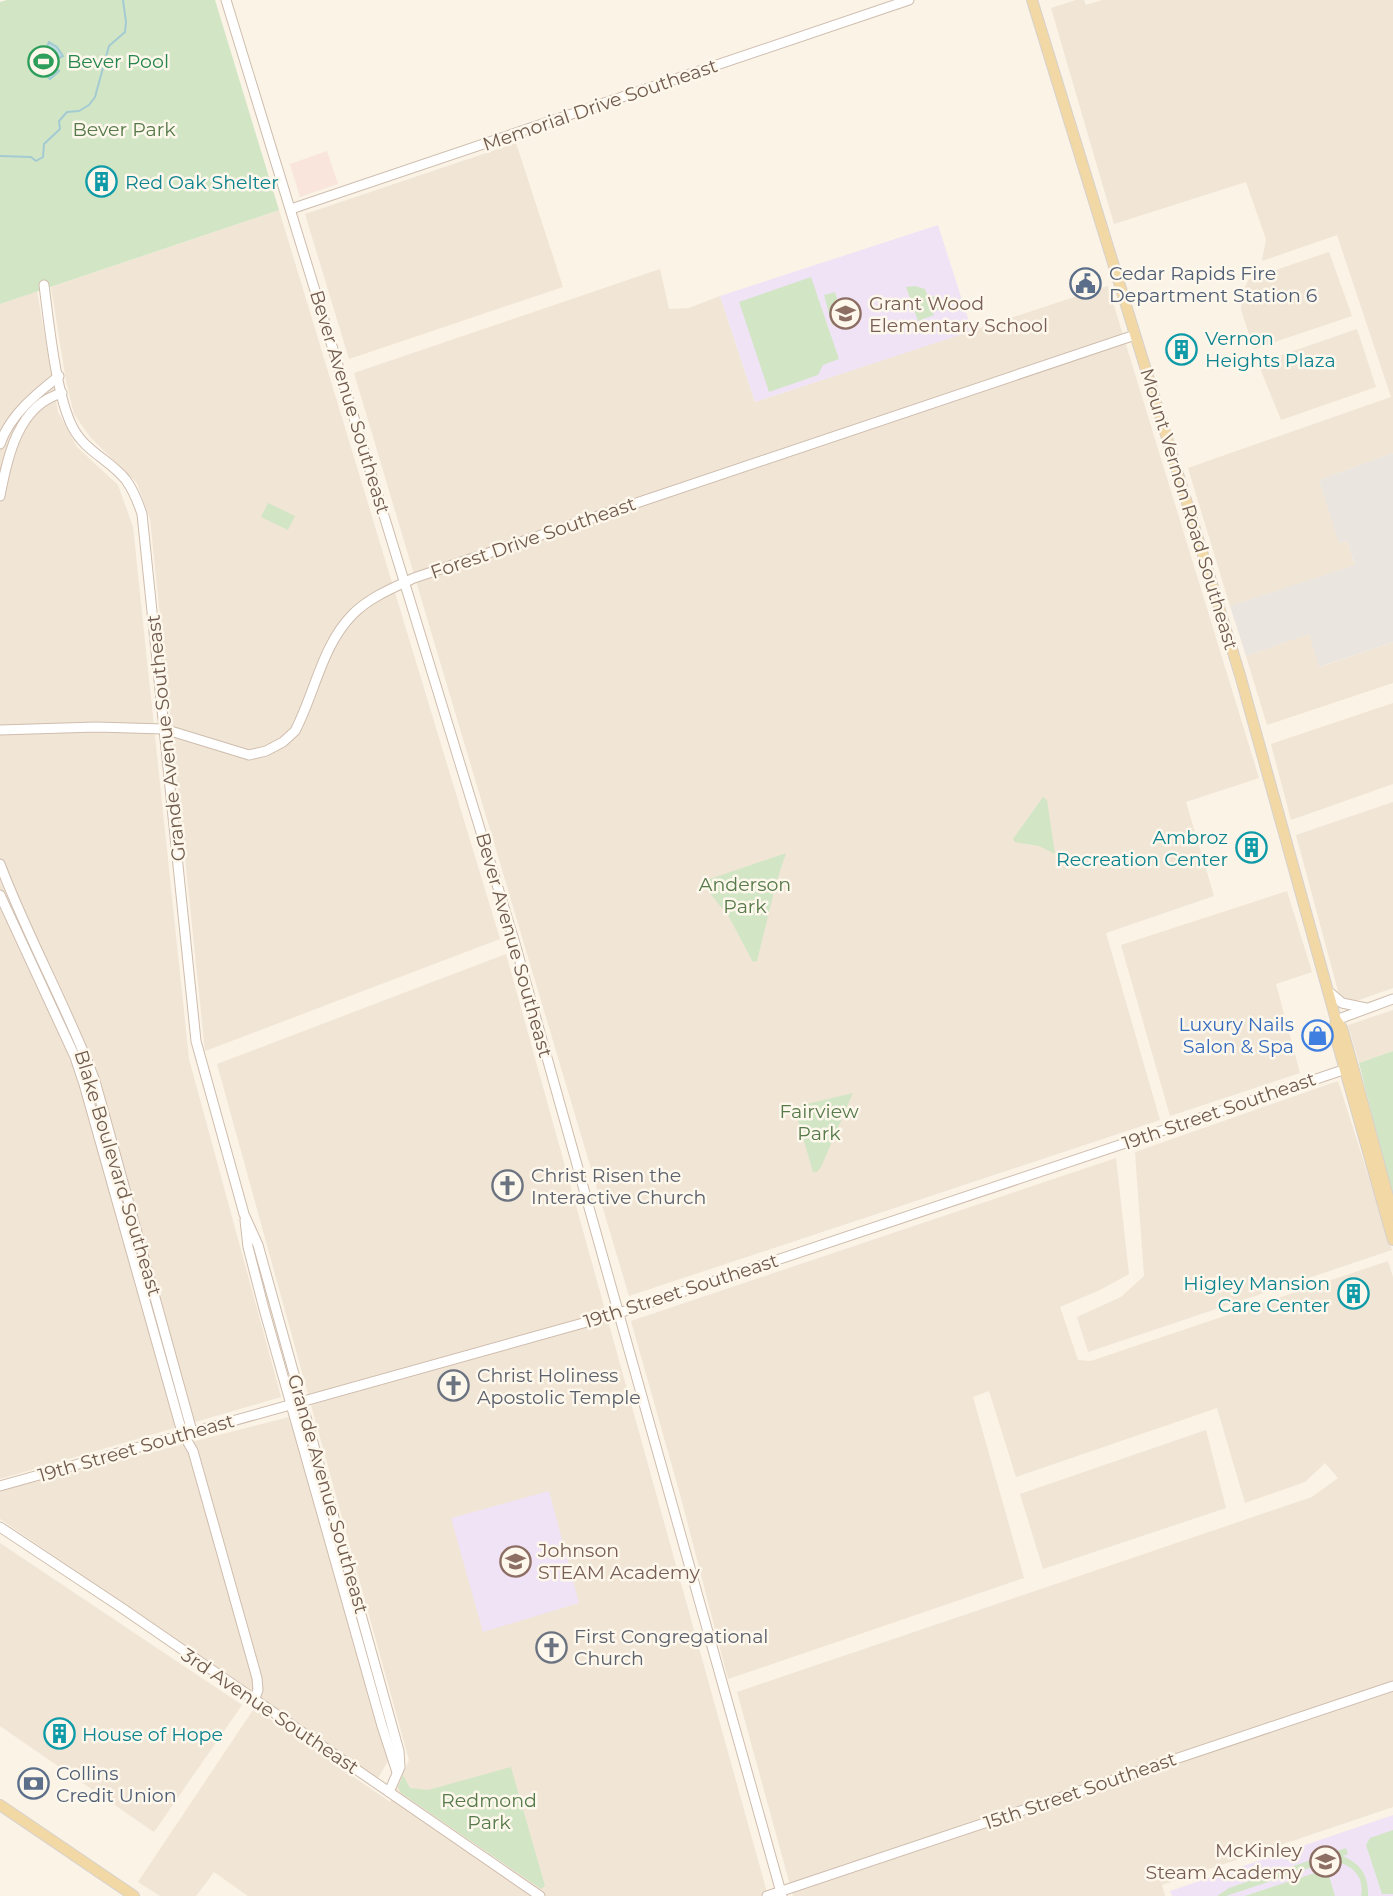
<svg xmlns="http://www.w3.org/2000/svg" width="1393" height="1896" font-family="Montserrat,sans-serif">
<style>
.residential{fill:#f1e5d5}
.commercial{fill:#f9e5db}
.industrial{fill:#eae5df}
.education{fill:#f0e3f6}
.green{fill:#d2e6c6}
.water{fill:#bcdbe1;stroke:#a4cad2;stroke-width:2}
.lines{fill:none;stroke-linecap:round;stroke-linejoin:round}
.stream{stroke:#a4cad2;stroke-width:2}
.secondary-casing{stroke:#cfbdae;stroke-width:11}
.primary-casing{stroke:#d7d1cd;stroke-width:12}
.secondary{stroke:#fff;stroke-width:9}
.primary{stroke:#f2d8a5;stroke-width:10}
.labels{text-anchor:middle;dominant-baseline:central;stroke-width:5;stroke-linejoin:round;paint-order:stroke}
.leisure-label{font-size:19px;fill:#27864d;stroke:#fdf7ec;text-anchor:start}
.street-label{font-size:19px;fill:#705b4d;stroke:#fdf7ec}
.park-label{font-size:19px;fill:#567a4a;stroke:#fdf7ec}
.culture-label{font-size:19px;fill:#0d838f;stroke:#fdf7ec;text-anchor:start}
.service-label{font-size:19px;fill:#4e5e75;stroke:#fdf7ec;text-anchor:start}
.education-label{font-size:19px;fill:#785e54;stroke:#fdf7ec;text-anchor:start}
.shop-label{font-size:19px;fill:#366cbe;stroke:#fdf7ec;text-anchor:end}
.worship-label{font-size:19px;fill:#5b616d;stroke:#fdf7ec;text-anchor:start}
</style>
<rect width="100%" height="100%" fill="#faf3e6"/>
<!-- residential -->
<g class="residential">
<polygon points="1076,0 1084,0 1086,5 1102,0 1393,0 1393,453 1319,480 1340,543 1347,541 1355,566 1230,606 1188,468 1391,397 1337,235 1262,261 1266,239 1246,182 1114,224 1051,8"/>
<polygon points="516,143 563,287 349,359 305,214"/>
<polygon points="279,210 500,939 205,1051 150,519 137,483 90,437 74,414 66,381 51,287"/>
<polygon points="1329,252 1352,316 1254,349 1241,310 1243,291 1249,279"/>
<polygon points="660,269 669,309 689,308 720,296 755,402 1108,286 1259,778 1186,802 1214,896 1106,933 1160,1120 629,1296 354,373"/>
<polygon points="37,291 58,412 77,447 118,485 133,527 189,1059 281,1397 0,1479 0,304"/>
<polygon points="1357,329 1376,387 1281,420 1258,363"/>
<polygon points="1309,634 1320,667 1393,642 1393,683 1267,725 1246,656"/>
<polygon points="1393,703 1393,784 1291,820 1271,744"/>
<polygon points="1393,802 1393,988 1342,1006 1296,835"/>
<polygon points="1287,891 1312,972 1276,984 1300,1073 1170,1116 1121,945"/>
<polygon points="506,954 768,1896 248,1896 214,1872 196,1896 160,1896 138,1882 253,1710 257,1710 390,1802 409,1760 217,1064"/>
<polygon points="1393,1010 1393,1051 1359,1063 1348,1025"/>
<polygon points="1338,1081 1392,1250 1088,1352 1077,1317 1121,1297 1144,1276 1135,1152"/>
<polygon points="1116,1158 1129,1274 1100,1290 1060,1307 1078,1360 1091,1361 1388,1261 1393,1277 1393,1807 1162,1885 1165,1896 793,1896 737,1692 1312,1497 1338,1478 1325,1463 1305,1482 1245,1503 1217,1408 1016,1477 989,1391 973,1397 1024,1578 728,1679 681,1498 631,1321"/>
<polygon points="289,1417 388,1761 378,1778 0,1519 0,1491"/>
<polygon points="1206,1430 1226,1508 1043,1569 1020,1494"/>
<polygon points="0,1543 242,1705 154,1832 0,1726"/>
</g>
<!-- commercial -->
<polygon class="commercial" points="327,151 338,184 300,197 290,164"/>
<!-- industrial -->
<polygon class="industrial" points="1393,453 1393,642 1319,667 1309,634 1246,656 1230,606 1355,565 1347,541 1339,543 1319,480"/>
<!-- education -->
<g class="education">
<polygon points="938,225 972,331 755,402 720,296"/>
<polygon points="549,1491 579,1603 483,1632 451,1518"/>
<polygon points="1393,1815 1393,1896 1172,1896 1170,1891"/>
</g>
<!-- green -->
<g class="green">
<polygon points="7,0 215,0 279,210 0,304 0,2"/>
<polygon points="811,277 839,359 823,365 818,375 769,392 739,302"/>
<polygon points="915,286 925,289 928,297 938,296 941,299 943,308 933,312 934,315 918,321 906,287"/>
<polygon points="835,292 844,322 832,325 824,295"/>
<polygon points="268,503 295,516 288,530 261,517"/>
<polygon points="1043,797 1047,800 1055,854 1039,846 1015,842 1013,839"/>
<polygon points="786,853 777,880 757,961 753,962 729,917 701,882"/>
<polygon points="1393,1051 1393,1200 1359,1063"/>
<polygon points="853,1093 821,1167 817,1172 813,1172 794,1107"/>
<polygon points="511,1767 545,1886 541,1889 401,1793 398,1787 403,1775 410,1788 428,1790"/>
<polygon points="1393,1830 1393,1894 1382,1894 1366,1845 1370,1838"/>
<path d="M 1346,1848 L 1348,1854 L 1343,1856 C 1361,1864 1369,1876 1368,1896 L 1361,1896 C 1365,1876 1351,1863 1331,1861 L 1226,1896 L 1217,1896 L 1229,1888 Z"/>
<polygon points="1327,1869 1335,1896 1245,1896"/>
</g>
<!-- water -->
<polygon class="water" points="49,42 57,47 63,56 50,62 59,71 50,79 40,68 35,73 29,67 44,54"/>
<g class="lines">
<!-- stream -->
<polyline class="stream" points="0,156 31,157 36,161 43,157 44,144 60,129 59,121 67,112 79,111 89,105 95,97 109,46 125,32 126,22 123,0"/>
<defs>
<g id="secondary">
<polyline points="226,0 514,940 782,1896"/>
<polyline points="291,209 909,0"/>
<path d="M 44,285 C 49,323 56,396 73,428 C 85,451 110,460 126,480 C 134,491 138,502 142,514 L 196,1041 L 244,1214 L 258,1245 L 399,1751 L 400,1767 L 389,1792"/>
<path d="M 0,444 C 10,415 35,395 59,376"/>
<path d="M 0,496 C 7,458 18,405 62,393"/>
<path d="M 0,730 L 96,727 L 164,729 L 249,755 L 266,751 L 283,742 L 295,731 C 315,693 322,645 353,614 C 370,597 393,588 414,578 L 1135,335"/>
<path d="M 0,864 C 28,938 67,1007 95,1081 L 193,1435"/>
<polyline points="0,895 75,1057 84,1084 180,1425 183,1434 193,1451 257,1678 258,1690 254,1700"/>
<polyline points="1328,991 1342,1003 1366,1008"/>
<polyline points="1336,1020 1393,999"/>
<polyline points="245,1220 248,1247 264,1309 382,1726 397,1772"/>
<polyline points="0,1486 619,1313 1352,1067"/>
<polyline points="0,1527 122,1608 540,1896"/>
<polyline points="767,1896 1393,1686"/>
</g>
<g id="primary">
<polyline points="1032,0 1240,675 1336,1020 1342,1028 1353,1067 1393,1215"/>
<polyline points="1336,1020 1334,1031 1393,1240"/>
<polyline points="0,1805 134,1896"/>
</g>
</defs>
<!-- secondary casing -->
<use href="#secondary" class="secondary-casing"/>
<!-- primary casing -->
<use href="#primary" class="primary-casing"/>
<!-- secondary -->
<use href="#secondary" class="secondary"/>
<!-- primary -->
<use href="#primary" class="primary"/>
</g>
<!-- icons -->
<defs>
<symbol id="stadium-ring" viewBox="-11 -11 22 22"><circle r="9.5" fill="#fdf7ec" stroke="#2e9e5b" stroke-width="1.5"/><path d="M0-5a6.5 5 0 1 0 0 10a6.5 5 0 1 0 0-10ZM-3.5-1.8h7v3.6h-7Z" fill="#2e9e5b"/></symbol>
<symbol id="building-ring" viewBox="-11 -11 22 22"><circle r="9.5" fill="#fdf7ec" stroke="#0f9aa8" stroke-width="1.5"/><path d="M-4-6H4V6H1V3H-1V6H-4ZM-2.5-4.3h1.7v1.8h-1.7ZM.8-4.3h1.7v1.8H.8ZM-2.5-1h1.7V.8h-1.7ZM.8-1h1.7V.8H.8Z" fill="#0f9aa8"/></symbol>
<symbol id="civic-ring" viewBox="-11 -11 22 22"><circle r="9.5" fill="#fdf7ec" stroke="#5c6f8a" stroke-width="1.5"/><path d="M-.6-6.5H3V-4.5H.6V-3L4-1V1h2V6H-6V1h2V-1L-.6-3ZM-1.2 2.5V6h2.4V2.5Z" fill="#5c6f8a"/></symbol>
<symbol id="school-ring" viewBox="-11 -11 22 22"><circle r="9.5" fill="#fdf7ec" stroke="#8d6e63" stroke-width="1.5"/><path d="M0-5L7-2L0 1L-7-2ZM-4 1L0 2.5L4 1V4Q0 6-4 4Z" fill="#8d6e63"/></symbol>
<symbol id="shop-ring" viewBox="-11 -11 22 22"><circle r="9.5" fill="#fdf7ec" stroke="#3f7fe0" stroke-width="1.5"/><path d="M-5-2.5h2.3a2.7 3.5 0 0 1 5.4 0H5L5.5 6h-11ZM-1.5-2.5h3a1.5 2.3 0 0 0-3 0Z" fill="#3f7fe0"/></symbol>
<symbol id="church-ring" viewBox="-11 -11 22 22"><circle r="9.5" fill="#fdf7ec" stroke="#6b7280" stroke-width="1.5"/><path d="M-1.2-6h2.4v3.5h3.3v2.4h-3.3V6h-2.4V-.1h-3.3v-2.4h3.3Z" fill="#6b7280"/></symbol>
<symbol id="bank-ring" viewBox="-11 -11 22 22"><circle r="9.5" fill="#fdf7ec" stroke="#5c6f8a" stroke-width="1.5"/><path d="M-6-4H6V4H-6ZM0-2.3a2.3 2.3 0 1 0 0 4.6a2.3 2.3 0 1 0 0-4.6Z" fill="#5c6f8a"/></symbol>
</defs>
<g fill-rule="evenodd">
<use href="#stadium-ring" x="26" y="44" width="35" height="35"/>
<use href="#building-ring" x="84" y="164" width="35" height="35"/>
<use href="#civic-ring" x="1068" y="266" width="35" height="35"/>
<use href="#school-ring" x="828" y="296" width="35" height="35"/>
<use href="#building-ring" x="1164" y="332" width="35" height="35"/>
<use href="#building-ring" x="1234" y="830" width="35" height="35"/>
<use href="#shop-ring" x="1300" y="1018" width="35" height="35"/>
<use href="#church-ring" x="490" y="1168" width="35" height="35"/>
<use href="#building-ring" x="1336" y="1276" width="35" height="35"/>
<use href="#church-ring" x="436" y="1368" width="35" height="35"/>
<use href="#school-ring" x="498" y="1544" width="35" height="35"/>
<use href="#church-ring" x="534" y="1630" width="35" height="35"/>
<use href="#building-ring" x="42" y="1716" width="35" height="35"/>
<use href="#bank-ring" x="16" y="1766" width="35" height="35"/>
<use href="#school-ring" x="1308" y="1844" width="35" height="35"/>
</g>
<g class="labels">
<!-- leisure labels -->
<g class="leisure-label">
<text x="67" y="61">Bever Pool</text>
</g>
<!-- street labels -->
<g class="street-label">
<text transform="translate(600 105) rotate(-19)">Memorial Drive Southeast</text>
<text transform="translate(350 402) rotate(73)">Bever Avenue Southeast</text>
<text transform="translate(1189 509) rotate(73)">Mount Vernon Road Southeast</text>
<text transform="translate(533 538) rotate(-19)">Forest Drive Southeast</text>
<text transform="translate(166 738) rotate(-96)">Grande Avenue Southeast</text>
<text transform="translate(514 945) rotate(74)">Bever Avenue Southeast</text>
<text transform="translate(1219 1111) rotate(-19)">19th Street Southeast</text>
<text transform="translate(118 1173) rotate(73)">Blake Boulevard Southeast</text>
<text transform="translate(681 1291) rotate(-18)">19th Street Southeast</text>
<text transform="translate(136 1448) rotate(-16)">19th Street Southeast</text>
<text transform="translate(328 1494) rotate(74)">Grande Avenue Southeast</text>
<text transform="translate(270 1711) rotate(34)">3rd Avenue Southeast</text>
<text transform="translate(1080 1791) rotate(-19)">15th Street Southeast</text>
</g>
<!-- park labels -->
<g class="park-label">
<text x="124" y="129">Bever Park</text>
<text x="745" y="884">Anderson<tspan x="745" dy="22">Park</tspan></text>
<text x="819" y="1111">Fairview<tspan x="819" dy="22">Park</tspan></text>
<text x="489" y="1800">Redmond<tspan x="489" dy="22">Park</tspan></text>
</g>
<!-- culture labels -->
<g class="culture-label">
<text x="125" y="182">Red Oak Shelter</text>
<text x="1205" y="338">Vernon<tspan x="1205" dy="22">Heights Plaza</tspan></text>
<text x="1228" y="837" text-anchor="end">Ambroz<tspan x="1228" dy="22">Recreation Center</tspan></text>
<text x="1330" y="1283" text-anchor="end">Higley Mansion<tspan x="1330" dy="22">Care Center</tspan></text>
<text x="82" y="1734">House of Hope</text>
</g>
<!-- service labels -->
<g class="service-label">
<text x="1109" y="273">Cedar Rapids Fire<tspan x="1109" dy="22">Department Station 6</tspan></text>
<text x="56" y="1773">Collins<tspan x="56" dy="22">Credit Union</tspan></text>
</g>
<!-- education labels -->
<g class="education-label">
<text x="869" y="303">Grant Wood<tspan x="869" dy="22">Elementary School</tspan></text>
<text x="538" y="1550">Johnson<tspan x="538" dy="22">STEAM Academy</tspan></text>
<text x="1302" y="1850" text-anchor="end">McKinley<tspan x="1302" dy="22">Steam Academy</tspan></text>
</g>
<!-- shop labels -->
<g class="shop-label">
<text x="1294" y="1024">Luxury Nails<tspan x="1294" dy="22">Salon &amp; Spa</tspan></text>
</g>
<!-- worship labels -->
<g class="worship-label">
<text x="531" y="1175">Christ Risen the<tspan x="531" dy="22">Interactive Church</tspan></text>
<text x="477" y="1375">Christ Holiness<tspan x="477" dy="22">Apostolic Temple</tspan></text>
<text x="574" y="1636">First Congregational<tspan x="574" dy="22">Church</tspan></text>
</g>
</g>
</svg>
